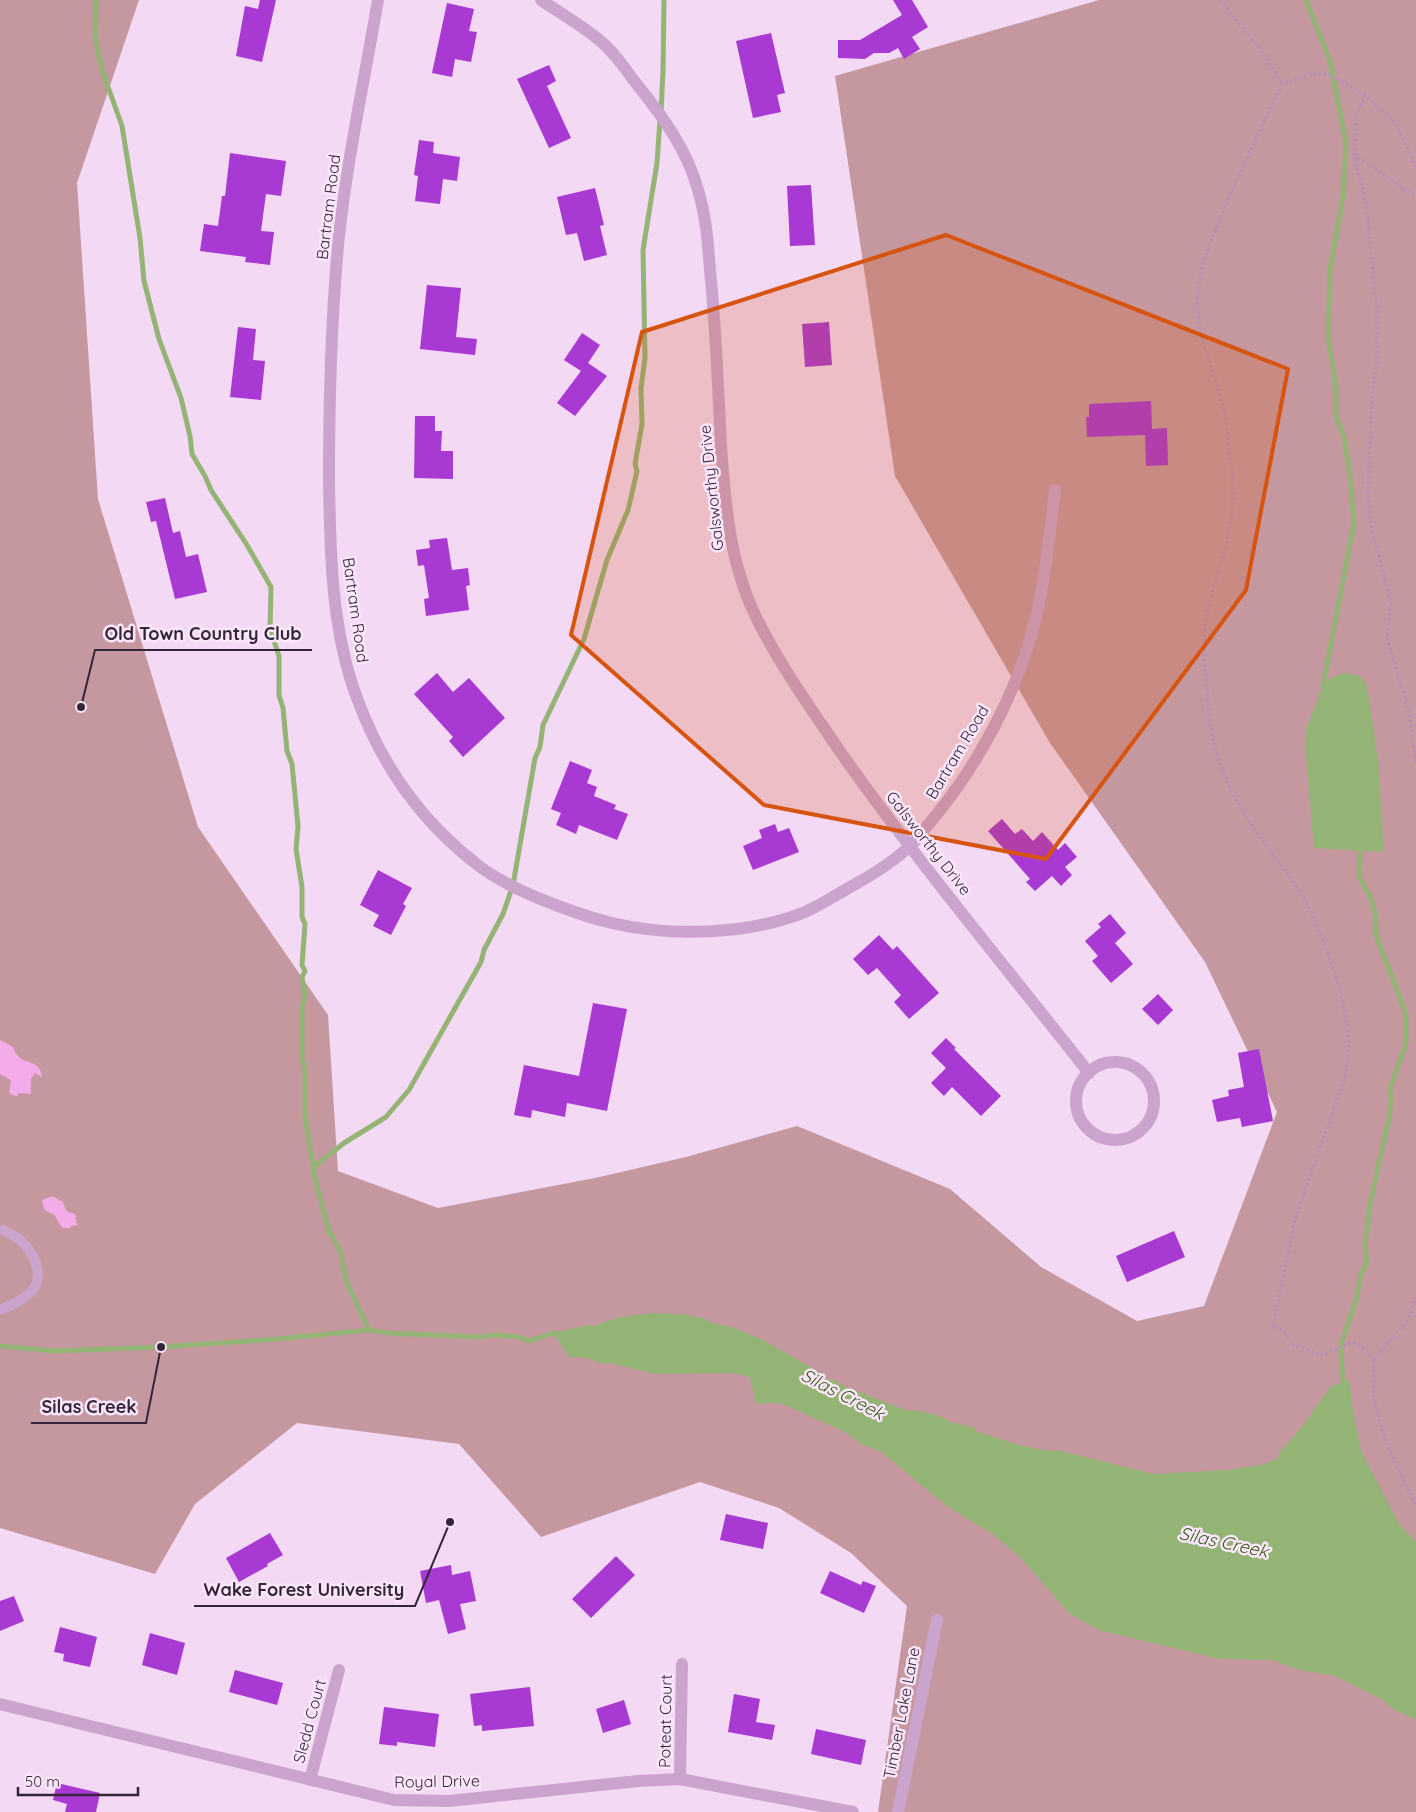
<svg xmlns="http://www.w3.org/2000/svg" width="1416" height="1812" font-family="Quicksand,sans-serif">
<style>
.green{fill:#c5989f}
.sand{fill:#f3ace9}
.water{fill:#93b475}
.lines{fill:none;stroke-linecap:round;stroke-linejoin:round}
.stream{stroke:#93b475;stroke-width:5}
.building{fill:#a939d3}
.path{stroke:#b68eb9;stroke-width:3;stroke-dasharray:2.5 2.5;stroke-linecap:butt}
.lane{stroke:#cba4cd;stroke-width:10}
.street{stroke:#cba4cd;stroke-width:12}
.marked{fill:#d65410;fill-opacity:0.2;stroke:#d65410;stroke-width:4;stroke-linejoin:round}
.labels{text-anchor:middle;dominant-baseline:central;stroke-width:5;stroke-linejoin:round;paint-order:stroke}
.street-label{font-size:16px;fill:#342638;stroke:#fbe6fb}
.water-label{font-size:18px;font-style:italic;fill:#375e17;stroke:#fbe6fb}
.leader{fill:none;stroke:#342638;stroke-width:2}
.callout-dot{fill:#342638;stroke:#fbe6fb;stroke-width:2}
.callout-label{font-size:18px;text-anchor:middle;font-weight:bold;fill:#342638;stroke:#fbe6fb;stroke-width:5;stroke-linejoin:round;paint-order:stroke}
</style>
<rect width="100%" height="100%" fill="#f4d9f4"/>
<!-- green -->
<polygon class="green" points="0,0 139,0 77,183 98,499 198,827 328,1015 338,1171 438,1208 595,1178 686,1157 797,1126 950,1189 1041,1267 1137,1321 1204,1306 1277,1112 1205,962 1050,743 895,476 835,76 1099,0 1416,0 1416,1812 878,1812 907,1606 851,1553 779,1508 700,1482 541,1537 459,1444 297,1423 195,1504 155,1574 0,1528"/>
<!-- sand -->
<g class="sand">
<path d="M 0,1040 L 13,1047 C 21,1067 28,1056 40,1069 L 42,1077 L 35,1073 L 31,1079 L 31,1094 L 19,1093 L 17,1096 L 12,1095 L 9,1092 L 11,1080 L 0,1074 Z"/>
<path d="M 50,1197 L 54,1197 L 63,1202 L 66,1210 L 70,1213 L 73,1213 L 77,1217 L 75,1217 L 77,1225 L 71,1226 L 70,1228 L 63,1228 C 58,1224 58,1218 54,1215 C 45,1209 44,1213 42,1200 Z"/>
</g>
<!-- water -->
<g class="water">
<polygon points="1345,673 1360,676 1367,686 1378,759 1384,852 1314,848 1305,746 1307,727 1323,686 1332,677"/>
<path d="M 651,1313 L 681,1314 L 704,1318 L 709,1322 L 732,1327 L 765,1341 L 817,1371 L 828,1380 L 834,1380 L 844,1386 L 905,1410 L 922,1411 L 945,1418 L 950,1422 L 973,1427 L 978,1432 C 996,1437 1041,1454 1057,1450 L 1154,1474 L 1227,1470 L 1262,1465 L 1277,1459 L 1279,1453 L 1301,1428 L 1330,1387 L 1349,1379 L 1354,1417 L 1361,1451 L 1399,1524 L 1416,1542 L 1416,1719 L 1396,1711 L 1381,1699 L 1335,1676 L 1300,1670 L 1272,1660 L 1219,1659 L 1099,1630 L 1070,1614 L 1020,1557 L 993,1534 L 948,1507 L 880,1451 L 863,1445 L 843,1431 L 785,1405 L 777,1403 L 756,1404 L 750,1377 L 733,1373 L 655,1374 L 609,1363 L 603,1364 L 587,1358 L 569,1357 L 553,1333 L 588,1325 L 594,1326 L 620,1317 Z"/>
</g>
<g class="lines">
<!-- stream -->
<g class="stream">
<polyline points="96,0 95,37 102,70 122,126 140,238 144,281 159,339 181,398 190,436 192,454 205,476 211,490 247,545 271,587 270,629 279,656 279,695 283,708 287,751 292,764 298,826 296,849 302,887 302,917 305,924 302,965 305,971 302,977 305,995 302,1007 302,1061 305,1067 305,1116 315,1178 329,1231 340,1250 347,1283 369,1330"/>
<polyline points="1306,0 1330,61 1346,143 1343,196 1330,271 1328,337 1336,387 1336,417 1344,437 1350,474 1354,523 1323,686 1326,690"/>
<polyline points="661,112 663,72 664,0"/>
<polyline points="314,1167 344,1143 386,1117 409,1090 481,962 484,950 503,914 513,885 535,758 540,747 543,725 584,639 607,560 628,510 637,471 635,464 642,424 641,388 645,358 643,250 657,163 660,120"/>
<polyline points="0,1346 55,1351 161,1347 265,1340 369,1330 388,1333 479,1337 496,1335 519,1337 530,1341 553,1333 558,1334"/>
<polyline points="1343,1388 1341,1345 1357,1297 1361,1274 1367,1263 1365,1245 1370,1204 1389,1118 1391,1101 1390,1088 1406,1044 1406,1014 1376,935 1375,912 1370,896 1359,877 1360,850 1358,846"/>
</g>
</g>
<!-- building -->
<g class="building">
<polygon points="260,0 276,0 262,62 236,56 245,6 258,9"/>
<polygon points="893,0 912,0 928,27 912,37 920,49 904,59 898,48 889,53 874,53 865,59 838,58 838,40 860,40 902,15"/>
<polygon points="447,3 474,9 469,31 477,32 471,62 455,59 452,77 432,73"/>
<polygon points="771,33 785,93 777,95 781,112 753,118 736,41"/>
<polygon points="549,65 556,81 547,86 571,138 549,148 517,79"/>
<polygon points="419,140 434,142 433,153 460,157 457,181 443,179 440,204 415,201 418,176 414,175"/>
<polygon points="230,153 286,161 281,196 266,194 261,231 274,232 270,265 245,262 246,257 200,251 204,224 218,226 222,196 225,196"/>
<polygon points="811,185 815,245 790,246 787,186"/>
<polygon points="595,188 604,225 600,226 607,255 584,261 577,233 566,235 557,197"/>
<polygon points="427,285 461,288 456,337 477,339 475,355 420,349"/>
<polygon points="829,322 832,365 805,367 802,324"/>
<polygon points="238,327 256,329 253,360 265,361 261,400 230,397"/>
<polygon points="582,333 600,345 588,363 607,376 575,416 557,403 581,371 564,360"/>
<polygon points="1151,401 1152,429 1167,428 1168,465 1146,466 1145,435 1087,437 1086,417 1089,417 1089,404"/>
<polygon points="415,416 435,416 435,431 442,431 441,451 453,451 453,479 414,478"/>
<polygon points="165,498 173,533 180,531 186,557 198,554 207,592 175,599 156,521 151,522 146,502"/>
<polygon points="447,538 452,570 468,568 470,585 466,586 469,610 426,616 424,599 429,598 424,565 418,566 416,550 430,548 429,540"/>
<polygon points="437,673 453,692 469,678 505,718 463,757 449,741 453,737 414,694"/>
<polygon points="570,761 592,770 587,783 597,787 594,796 616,805 614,809 628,814 617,840 579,825 576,834 556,825 561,813 551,809"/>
<polygon points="1002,819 1015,834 1022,829 1033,841 1042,832 1058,850 1065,843 1077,857 1065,867 1072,875 1061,886 1052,876 1035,891 1026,882 1030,879 988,831"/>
<polygon points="775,824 778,832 789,828 799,852 753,870 743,846 762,838 759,830"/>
<polygon points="378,870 412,888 403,904 406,906 391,935 373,926 379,915 360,905"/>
<polygon points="1110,914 1126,933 1115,943 1133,964 1111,983 1092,961 1098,956 1085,941 1101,927 1098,924"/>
<polygon points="879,935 893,950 897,946 939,993 909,1019 894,1002 901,995 877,968 868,975 853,959"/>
<polygon points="1158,994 1173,1010 1158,1025 1142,1009"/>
<polygon points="593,1003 627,1009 607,1111 567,1103 565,1117 532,1110 531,1118 514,1115 524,1065 579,1076"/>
<polygon points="946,1038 956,1048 954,1049 1001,1096 981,1116 952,1087 944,1096 931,1083 946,1068 931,1053"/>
<polygon points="1259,1049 1273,1121 1242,1127 1240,1118 1217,1122 1212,1100 1229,1096 1228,1090 1244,1087 1238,1053"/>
<polygon points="1174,1231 1185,1257 1127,1282 1116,1256"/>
<polygon points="726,1514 768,1523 763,1549 720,1540"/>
<polygon points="270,1533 283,1555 267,1564 268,1566 239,1582 226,1558"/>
<polygon points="616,1556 635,1575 591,1618 572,1599"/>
<polygon points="451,1565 452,1575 470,1571 476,1601 460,1604 466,1629 448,1634 439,1600 426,1603 420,1571"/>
<polygon points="830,1571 861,1585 863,1581 876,1586 864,1613 820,1593"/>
<polygon points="14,1596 24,1621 0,1631 0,1601"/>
<polygon points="60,1627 97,1637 90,1667 63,1661 64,1654 54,1652"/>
<polygon points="150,1633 185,1643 177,1675 142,1665"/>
<polygon points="235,1670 283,1683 277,1705 229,1692"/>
<polygon points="530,1687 534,1726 482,1731 482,1725 474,1726 470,1694"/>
<polygon points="734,1694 760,1699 756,1722 775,1725 772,1740 728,1732"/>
<polygon points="624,1700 631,1724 603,1733 596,1709"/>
<polygon points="384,1707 439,1714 435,1747 397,1742 397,1746 379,1744"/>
<polygon points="816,1729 866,1740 861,1765 811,1754"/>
<polygon points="57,1783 100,1793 96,1812 65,1812 67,1804 53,1800"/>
</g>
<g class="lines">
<!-- path -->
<g class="path">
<polyline points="1220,0 1263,53 1283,84"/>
<polyline points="1365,95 1357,115 1354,154 1366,203 1377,311 1377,358 1372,398 1368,489 1371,525 1391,604 1387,637 1409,712 1416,764"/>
<polyline points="1354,154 1411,194 1416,195"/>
<polyline points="1374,1360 1367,1351 1354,1343 1347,1344 1322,1355 1294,1345 1283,1330 1273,1326 1295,1219 1346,1074 1349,1042 1344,1006 1334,971 1322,938 1310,909 1291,878 1248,820 1230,789 1217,755 1210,724 1204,657 1205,626 1211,595 1225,550 1232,516 1233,479 1225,412 1200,331 1197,300 1203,261 1226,204 1266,117 1283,84 1312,74 1328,74 1365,95 1395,122 1416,167"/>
<polyline points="1374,1360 1374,1401 1383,1432 1390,1452 1416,1505"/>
<polyline points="1374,1360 1407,1321 1416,1298"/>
</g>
<!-- lane -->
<path class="lane" d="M 0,1310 C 11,1305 23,1301 31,1292 C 46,1276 34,1252 20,1240 C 15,1236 8,1233 3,1230"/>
<!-- street -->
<g class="street">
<path d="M 378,0 C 364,82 346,164 338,246 C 331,323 329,400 329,478 C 330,551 331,629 357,698 C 381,764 418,818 474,862 C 498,882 531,896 561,907 C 577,913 594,919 612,923 C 671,937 748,935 805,912 C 821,905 836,895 852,886 C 872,875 893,862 910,846 C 917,840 922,832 928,825 C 979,765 1019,690 1037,613 C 1046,573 1050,531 1055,490"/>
<path d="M 541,0 C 560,13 581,25 598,39 C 613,51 624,67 635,82 C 661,114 687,149 698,190 C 706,216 708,243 710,270 C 716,329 718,387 721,446 C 725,504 730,564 756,617 C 779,664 810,707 839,750 C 917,861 1005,966 1089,1073"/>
<circle cx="1115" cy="1101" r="39"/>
<polyline points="0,1704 394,1800 449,1801 638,1781 680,1779 853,1812"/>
<polyline points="680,1779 682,1664"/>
<polyline points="310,1780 339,1670"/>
<polyline points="898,1812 937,1620"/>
</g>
</g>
<!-- marked area -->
<path class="marked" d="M 946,235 L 1288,369 L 1246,590 L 1046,859 L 764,805 L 571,635 L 642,332 Z"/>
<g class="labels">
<!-- street labels -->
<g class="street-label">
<text transform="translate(328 207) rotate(-83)">Bartram Road</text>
<text transform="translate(711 488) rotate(-96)">Galsworthy Drive</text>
<text transform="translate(356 610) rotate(82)">Bartram Road</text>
<text transform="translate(957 752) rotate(-59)">Bartram Road</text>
<text transform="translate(929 843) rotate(52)">Galsworthy Drive</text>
<text transform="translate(901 1713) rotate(-79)">Timber Lake Lane</text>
<text transform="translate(309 1721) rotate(-75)">Sledd Court</text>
<text transform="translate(665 1721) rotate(-89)">Poteat Court</text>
<text transform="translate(437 1781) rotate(-1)">Royal Drive</text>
</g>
<!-- water labels -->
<g class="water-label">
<text transform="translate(843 1394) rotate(27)">Silas Creek</text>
<text transform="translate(1224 1542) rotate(12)">Silas Creek</text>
</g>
</g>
<!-- callouts -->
<path class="leader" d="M81 707L95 650H312M161 1347L146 1423H31M450 1522L415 1606H194"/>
<g class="callout-dot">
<circle cx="81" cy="707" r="5"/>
<circle cx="161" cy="1347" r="5"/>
<circle cx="450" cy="1522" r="5"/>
</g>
<g class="callout-label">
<text x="203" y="640">Old Town Country Club</text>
<text x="89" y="1413">Silas Creek</text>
<text x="304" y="1596">Wake Forest University</text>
</g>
<!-- scale -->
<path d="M18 1787v8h120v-8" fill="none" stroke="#342638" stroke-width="2.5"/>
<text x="25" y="1787" font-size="15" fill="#342638" stroke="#fbe6fb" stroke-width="4" paint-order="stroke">50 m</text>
</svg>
